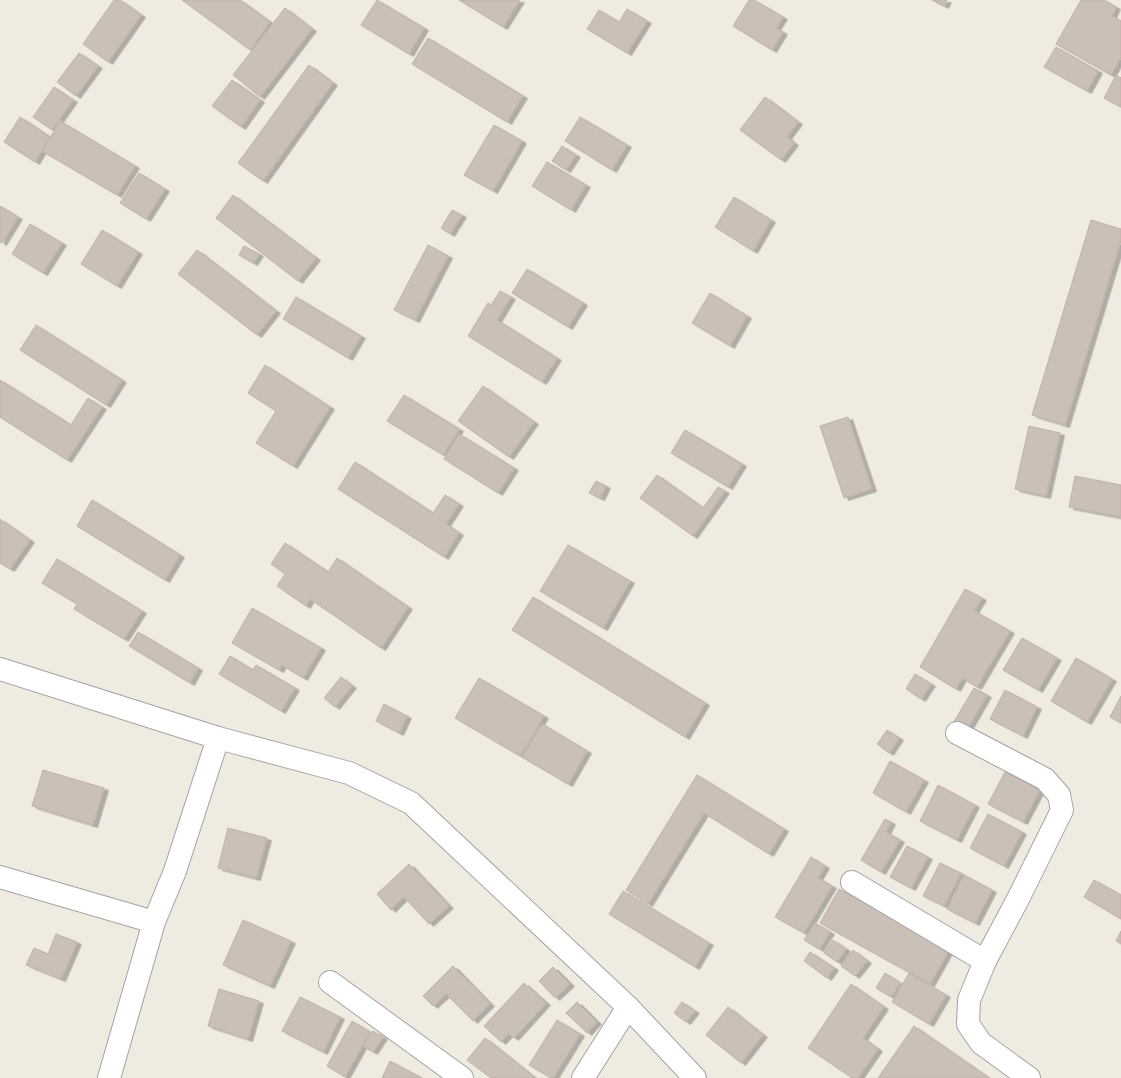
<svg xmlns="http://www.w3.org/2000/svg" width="1121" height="1078" font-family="Montserrat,sans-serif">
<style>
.building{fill:#cbc0b7;stroke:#c2b2a2;filter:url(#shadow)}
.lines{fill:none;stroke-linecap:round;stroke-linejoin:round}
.minor-casing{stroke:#a3a3a3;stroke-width:24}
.minor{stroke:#fff;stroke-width:22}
</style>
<defs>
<filter id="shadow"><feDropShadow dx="4.5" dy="2.5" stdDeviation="0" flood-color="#0004"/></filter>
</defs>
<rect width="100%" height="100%" fill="#efebe1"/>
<!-- building -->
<g class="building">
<polygon points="114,0 120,0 141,15 108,62 83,44"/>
<polygon points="182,0 240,0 270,22 250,50"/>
<polygon points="377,0 424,28 409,54 361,25"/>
<polygon points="459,0 520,0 503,27"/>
<polygon points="749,0 754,0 783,17 776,28 783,32 772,50 733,26"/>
<polygon points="932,0 947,0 944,6"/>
<polygon points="1081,0 1104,0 1116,7 1112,16 1121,21 1121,57 1111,75 1056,44"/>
<polygon points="285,8 312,29 260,97 233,75"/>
<polygon points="627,9 647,21 627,53 587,29 599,10 619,22"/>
<polygon points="428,38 523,96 507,122 412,64"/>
<polygon points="1056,47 1098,71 1087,91 1044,67"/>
<polygon points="79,53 98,66 76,96 57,82"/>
<polygon points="309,65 333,83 263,181 238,163"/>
<polygon points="1116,75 1121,78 1121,107 1104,98"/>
<polygon points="232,80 260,100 241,127 212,106"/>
<polygon points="54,87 73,100 52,130 33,117"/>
<polygon points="765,97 798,122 787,137 794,143 781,160 740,130"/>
<polygon points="20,117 50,137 35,162 4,142"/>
<polygon points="580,117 627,145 612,170 565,141"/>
<polygon points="60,121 135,166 117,195 42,151"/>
<polygon points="494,125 522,141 493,191 464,175"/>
<polygon points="562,146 576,155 566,170 552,161"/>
<polygon points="547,162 586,185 571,210 532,186"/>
<polygon points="139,173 165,189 146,219 120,203"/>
<polygon points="233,195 316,258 298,281 216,218"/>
<polygon points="734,197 771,220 753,251 715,227"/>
<polygon points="0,206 18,217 2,243 0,242"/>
<polygon points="452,210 462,215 450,234 441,228"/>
<polygon points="1091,220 1121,229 1121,240 1065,425 1032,415"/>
<polygon points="30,224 62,243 43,273 12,254"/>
<polygon points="102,230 138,252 117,286 81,264"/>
<polygon points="428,245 448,256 415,320 394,310"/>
<polygon points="244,246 259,254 253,263 239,255"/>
<polygon points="197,250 276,311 257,335 178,274"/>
<polygon points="527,269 583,303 568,327 512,293"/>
<polygon points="500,291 511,297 497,320 557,358 542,382 468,336 488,303 491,305"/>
<polygon points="710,293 747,316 730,346 692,323"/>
<polygon points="296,297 361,336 348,358 283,319"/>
<polygon points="36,325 122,380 106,405 20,350"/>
<polygon points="265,365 330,407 293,466 256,443 276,411 248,393"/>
<polygon points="0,380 71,425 88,398 102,407 67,460 0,417"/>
<polygon points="483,386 534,422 509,457 458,421"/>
<polygon points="404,395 459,429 443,455 387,421"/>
<polygon points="848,417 872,489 844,498 820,426"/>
<polygon points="1029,426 1060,433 1046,496 1015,489"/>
<polygon points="685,430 742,464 728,487 671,453"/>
<polygon points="459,434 514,468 498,493 444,459"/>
<polygon points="355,462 433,513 445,495 459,504 446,524 459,533 444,557 338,489"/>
<polygon points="657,475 703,508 718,487 725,491 693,536 640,498"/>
<polygon points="1075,476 1121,485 1121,517 1069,507"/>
<polygon points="596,481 606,486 600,498 589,493"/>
<polygon points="92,500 180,555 165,580 77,526"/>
<polygon points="0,519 30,540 10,569 0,563"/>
<polygon points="285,543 328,572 337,558 408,607 381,648 310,599 306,606 277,586 285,574 271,564"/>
<polygon points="568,545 630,581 603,628 540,591"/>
<polygon points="57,559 142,611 124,639 74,609 77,604 42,583"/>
<polygon points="965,589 982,598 974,611 1010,631 977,687 962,678 956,689 920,667"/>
<polygon points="533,597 705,703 685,737 512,630"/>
<polygon points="252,608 321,648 303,678 282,665 279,670 232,643"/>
<polygon points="138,632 198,668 190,683 129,646"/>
<polygon points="1022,638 1057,658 1038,690 1003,670"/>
<polygon points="230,656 253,670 256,665 295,688 281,711 219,674"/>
<polygon points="1076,658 1112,679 1087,722 1051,701"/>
<polygon points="915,674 931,684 921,699 906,689"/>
<polygon points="341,677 352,686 335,707 324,698"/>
<polygon points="479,678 544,716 520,756 455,718"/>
<polygon points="974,688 987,695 965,733 952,725"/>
<polygon points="1005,690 1037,707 1023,736 990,719"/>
<polygon points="1121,696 1121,723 1110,717"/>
<polygon points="384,704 407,716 399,733 376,721"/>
<polygon points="542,724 587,751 568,784 522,757"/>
<polygon points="887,730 899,738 889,753 877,744"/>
<polygon points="890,761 924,780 906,812 873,793"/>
<polygon points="43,770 104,788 93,825 32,806"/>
<polygon points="1005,772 1040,790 1023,822 988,804"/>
<polygon points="697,775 784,829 769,854 704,813 648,904 626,890"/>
<polygon points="938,785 975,805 957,840 920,821"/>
<polygon points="988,814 1022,832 1004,866 970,848"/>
<polygon points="885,819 891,822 886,832 900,840 881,872 861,860"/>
<polygon points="228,828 267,838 256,878 218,868"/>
<polygon points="907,846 928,857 911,888 890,877"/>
<polygon points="811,857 825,866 818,878 832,886 804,933 775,917"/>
<polygon points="940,863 961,873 944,906 923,896"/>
<polygon points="409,864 449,906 429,924 404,897 391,910 377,894"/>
<polygon points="964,875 992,890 975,923 947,909"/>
<polygon points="1094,880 1121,895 1121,919 1084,897"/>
<polygon points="839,889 949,950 930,984 820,923"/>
<polygon points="623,891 709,943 695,967 609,914"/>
<polygon points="243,920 291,941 270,986 223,965"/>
<polygon points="815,923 830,932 819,949 804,940"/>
<polygon points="1121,931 1121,944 1116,941"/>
<polygon points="56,934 77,942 61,979 26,965 34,948 48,954"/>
<polygon points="833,940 846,949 837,962 824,953"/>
<polygon points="853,950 867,961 855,976 841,966"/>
<polygon points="810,952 834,968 827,978 804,961"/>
<polygon points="453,966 490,1004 473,1021 446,994 433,1006 423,996"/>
<polygon points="553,967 570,984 555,998 539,981"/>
<polygon points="885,973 900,983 891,997 876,988"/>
<polygon points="909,973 946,995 929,1024 892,1002"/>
<polygon points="524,983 546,1003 514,1038 509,1034 501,1042 484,1026"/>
<polygon points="851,984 884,1007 863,1038 878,1049 858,1078 852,1078 808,1048"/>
<polygon points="219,989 259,1001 248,1039 208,1026"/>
<polygon points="300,997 340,1017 323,1052 282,1031"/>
<polygon points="577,1002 597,1022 587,1033 566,1013"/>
<polygon points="682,1002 695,1011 686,1022 674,1013"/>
<polygon points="728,1007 763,1035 741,1063 706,1035"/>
<polygon points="557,1020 580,1034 553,1078 551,1078 529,1065"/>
<polygon points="352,1021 370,1032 345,1077 327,1066"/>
<polygon points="914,1026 989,1078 878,1078"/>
<polygon points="373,1031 383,1037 373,1052 363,1046"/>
<polygon points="485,1038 535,1078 491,1078 467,1060"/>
<polygon points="390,1061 422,1078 382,1078"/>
</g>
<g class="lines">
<defs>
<g id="minor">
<polyline points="0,669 218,738 349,773 411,803 628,1007 695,1078"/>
<polyline points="957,733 1045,779 1059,795 1062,810 1018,899 985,961 969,1000 968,1024 981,1043 1029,1078"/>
<polyline points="0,877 154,922"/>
<polyline points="852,882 985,961"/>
<polyline points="330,982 462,1078"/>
<polyline points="109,1078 154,922 175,871 218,738"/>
<polyline points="583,1078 628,1007"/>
</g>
</defs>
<!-- minor casing -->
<use href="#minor" class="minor-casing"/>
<!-- minor -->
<use href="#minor" class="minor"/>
</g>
</svg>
